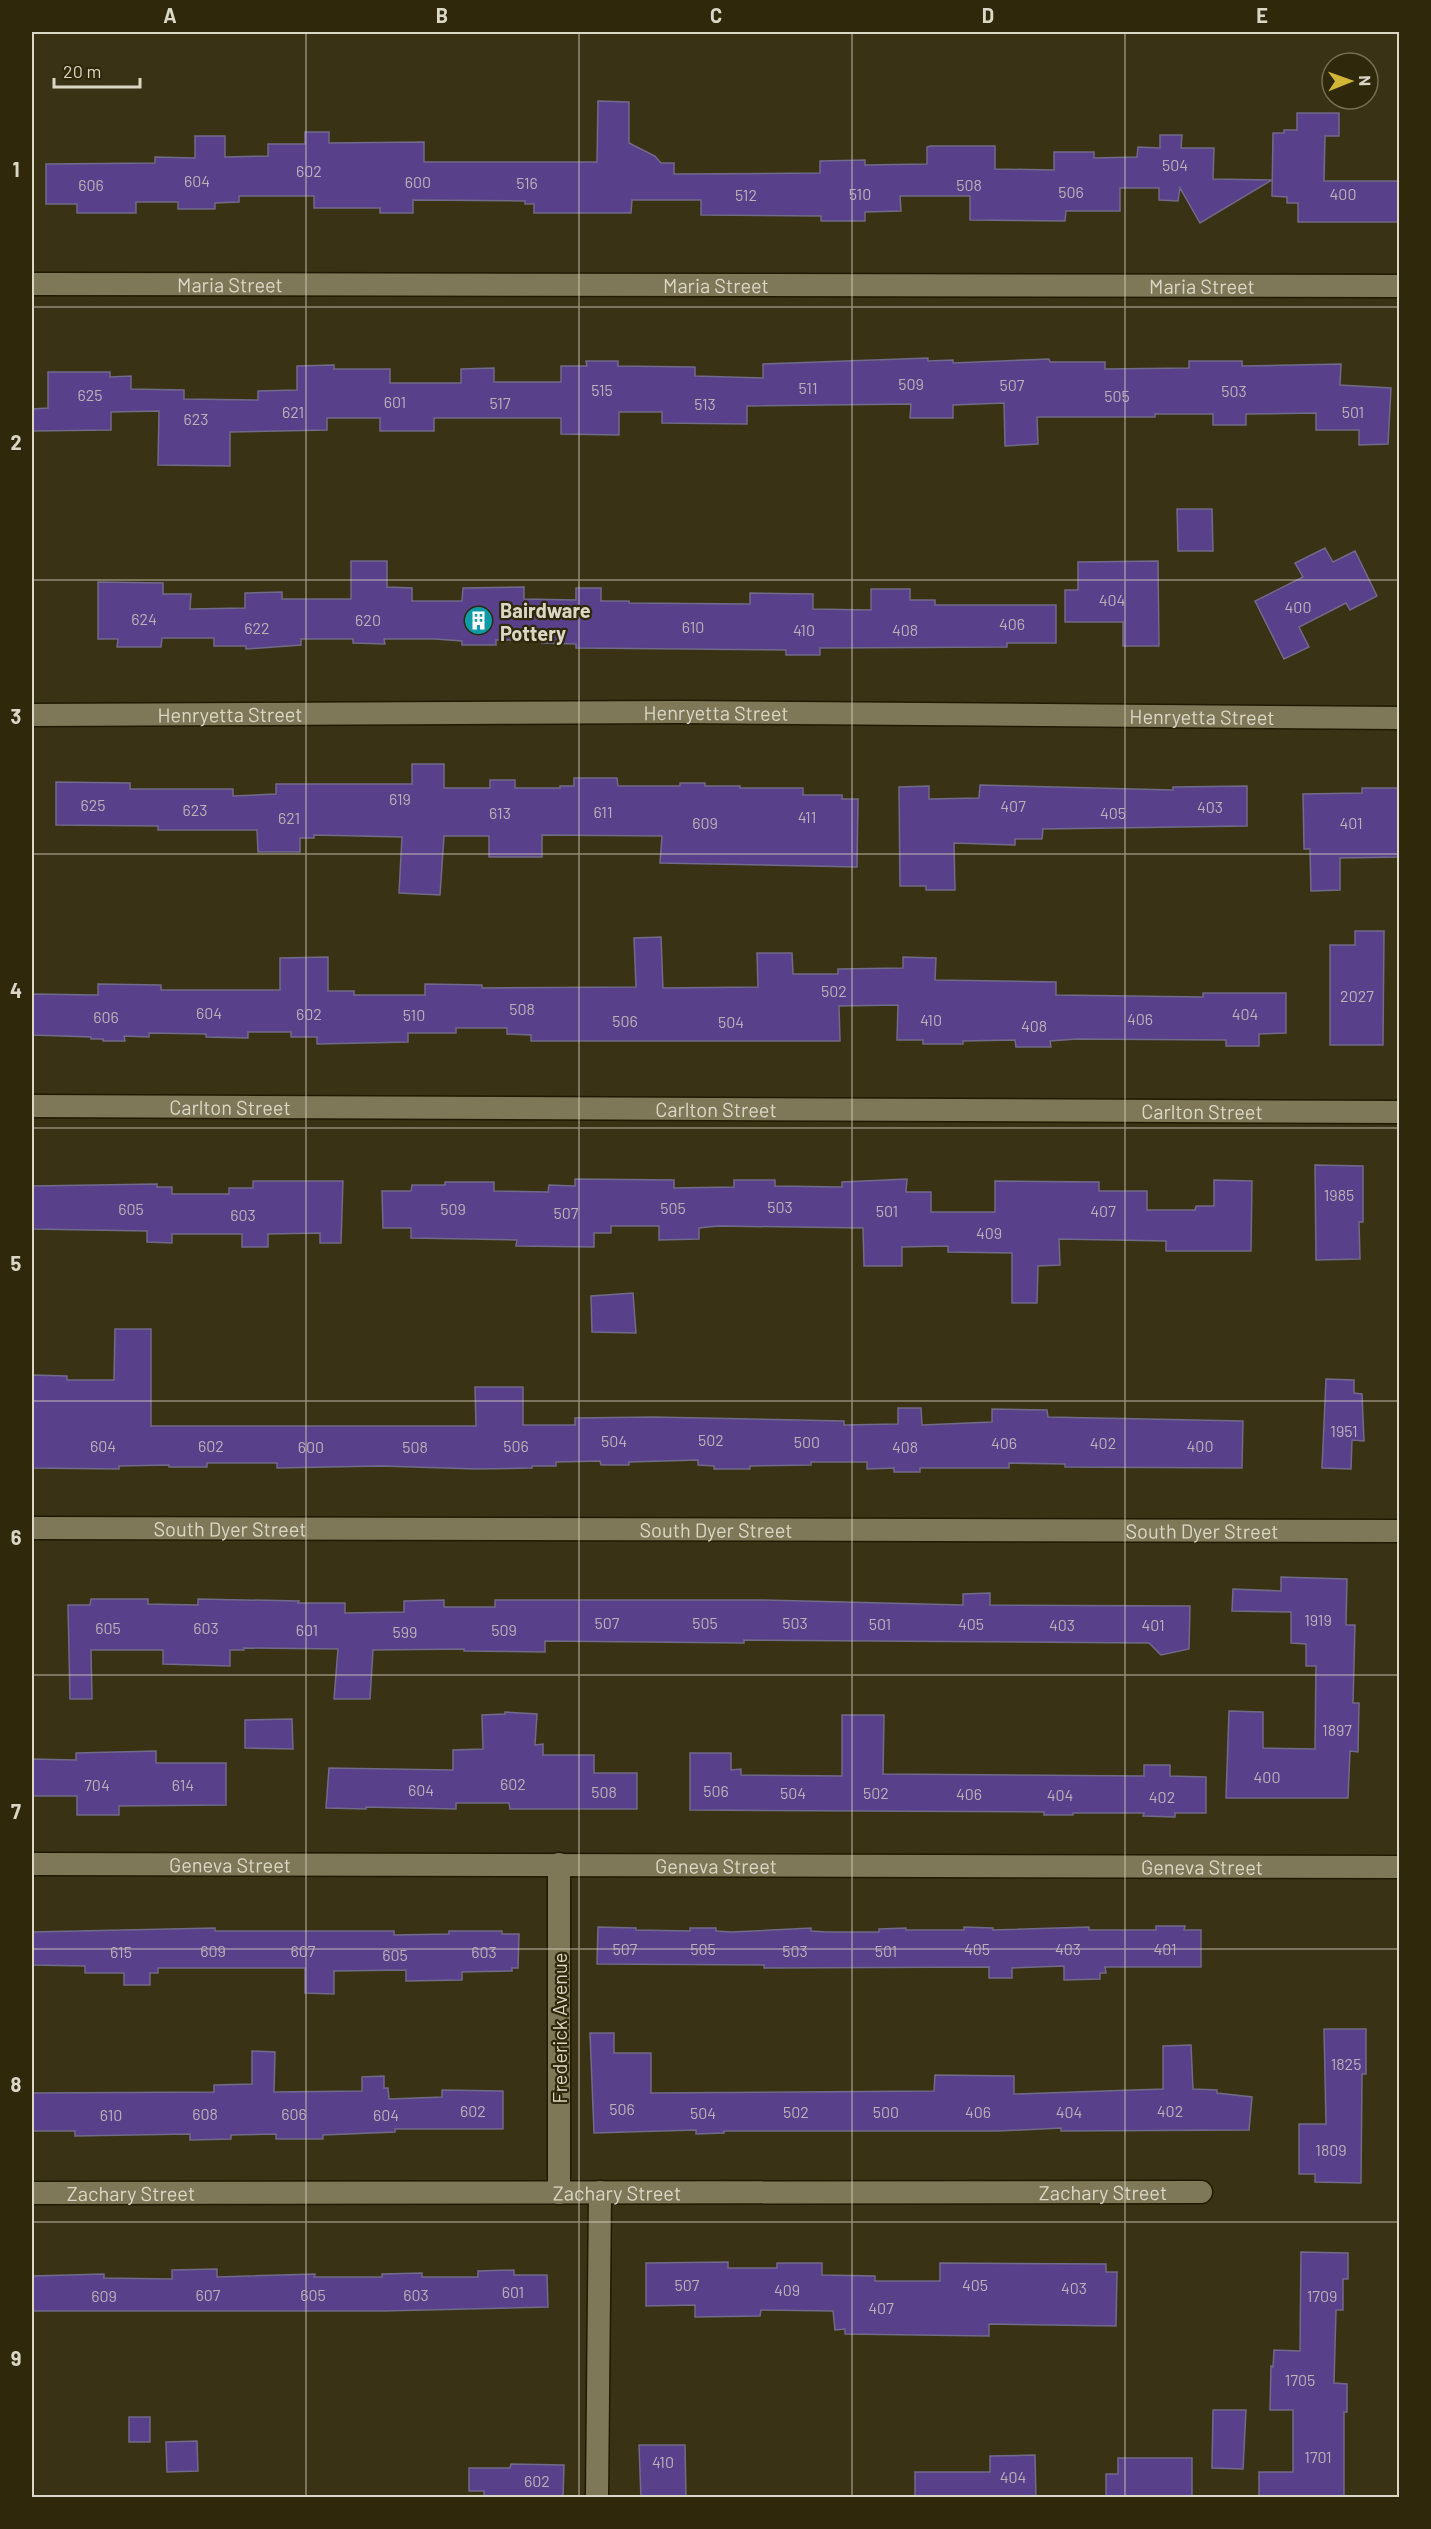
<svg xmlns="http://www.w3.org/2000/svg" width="1431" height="2529" font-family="Barlow,sans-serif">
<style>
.building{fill:#59408b;stroke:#716a88;stroke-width:1.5}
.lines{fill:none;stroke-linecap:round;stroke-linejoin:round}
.minor-casing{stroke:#211a00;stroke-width:25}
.minor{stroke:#7f7858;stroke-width:22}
.grid{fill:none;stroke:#dbd7c6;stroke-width:1.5;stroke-opacity:0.55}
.labels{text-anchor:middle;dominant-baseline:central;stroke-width:4.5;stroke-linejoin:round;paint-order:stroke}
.number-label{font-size:16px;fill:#bab1b7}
.street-label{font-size:20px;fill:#dbd7c6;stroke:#2f280a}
.poi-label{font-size:20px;font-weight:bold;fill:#dbd7c6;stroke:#2f280a;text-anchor:start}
.neatline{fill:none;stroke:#dbd7c6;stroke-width:2}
.grid-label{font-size:20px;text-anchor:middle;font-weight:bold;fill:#dbd7c6}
</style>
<rect width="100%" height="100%" fill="#3a3215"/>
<!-- building -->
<g class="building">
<polygon points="598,101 629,102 629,143 655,156 661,163 674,163 674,174 820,173 820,161 865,160 865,165 927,164 927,147 930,146 995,146 995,169 1054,170 1054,152 1094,152 1094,158 1137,157 1138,147 1160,148 1160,135 1182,135 1181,148 1214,148 1213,179 1272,180 1200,223 1180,188 1178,201 1159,200 1159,188 1120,188 1120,211 1066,211 1065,221 970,220 970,196 900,196 901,211 865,212 865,221 821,221 821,216 701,215 701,200 632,200 631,213 534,213 534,204 525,204 525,201 413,200 413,213 380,213 380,208 314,208 314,196 239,196 239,202 215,203 215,209 178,209 178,202 136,202 136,213 77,213 77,204 46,204 46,164 155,163 155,157 195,158 195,136 225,136 225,157 268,156 268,144 305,144 305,132 329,132 329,143 424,142 424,162 597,162"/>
<polygon points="1297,113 1339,113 1339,136 1325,136 1324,181 1398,181 1398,222 1298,222 1298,203 1287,203 1287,197 1272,196 1273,133 1284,133 1284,130 1297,130"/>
<polygon points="928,358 928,361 953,360 953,363 1049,359 1050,362 1105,362 1105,369 1189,368 1189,361 1242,361 1242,366 1341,364 1340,385 1391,388 1388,444 1359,445 1359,430 1316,430 1316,413 1246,414 1246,425 1213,425 1213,414 1155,414 1155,417 1037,417 1038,444 1005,446 1004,403 953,405 953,418 910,418 911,404 747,406 747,424 662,423 662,412 619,412 619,435 561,434 561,418 434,418 434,431 380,431 380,418 327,418 327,430 230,432 230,466 158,465 159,411 111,412 111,430 32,431 32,409 48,408 48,372 110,372 110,377 131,376 131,389 184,390 184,399 258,400 258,391 297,390 297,366 334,365 334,369 390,369 390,383 461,383 461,369 494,368 494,382 561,382 561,366 587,366 586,361 618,361 618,366 695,367 695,376 763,378 763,364"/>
<polygon points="1177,509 1212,509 1213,551 1178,551"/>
<polygon points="1325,548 1333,562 1355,551 1377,596 1350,610 1346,603 1299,627 1309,647 1284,659 1255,601 1303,577 1295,563"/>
<polygon points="351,561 387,561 387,587 412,588 412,601 462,601 463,588 524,587 524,599 576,600 576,588 601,588 601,601 629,601 629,603 750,604 750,593 813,594 813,609 871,610 871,589 910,589 910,600 935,600 935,605 1056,605 1056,643 1007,643 1007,647 820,648 820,655 786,655 786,650 576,648 576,644 542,643 542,640 496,640 496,645 462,645 462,641 435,639 384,639 385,644 353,643 353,639 301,639 301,645 246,649 246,646 214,646 214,638 162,638 161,647 117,647 118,639 98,639 98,582 163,583 163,594 191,594 190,609 245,608 245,593 282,592 282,599 351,599"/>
<polygon points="1158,561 1159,646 1123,646 1123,622 1065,622 1065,590 1078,590 1078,562"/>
<polygon points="412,764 444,764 444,788 490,788 490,780 515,780 515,788 560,788 560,786 574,786 574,778 617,778 618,786 680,786 680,783 705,783 705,786 740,786 740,788 803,788 803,795 842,795 842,799 858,799 857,867 660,863 662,836 542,835 542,857 489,857 489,836 444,836 440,895 399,893 402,837 314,835 314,838 300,838 300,852 258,852 257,830 158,830 158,826 56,825 56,782 130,783 130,789 233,789 233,796 276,794 276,784 412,784"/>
<polygon points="980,785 1173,790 1173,787 1247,786 1247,826 1043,829 1042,839 1015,839 1015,845 954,843 955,890 926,890 926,886 900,886 899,787 929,786 929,799 979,798"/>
<polygon points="1362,788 1400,788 1400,857 1340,858 1340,890 1311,891 1310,849 1304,849 1303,794 1362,793"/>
<polygon points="1355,931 1384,931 1383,1045 1330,1045 1330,945 1355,945"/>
<polygon points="661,937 663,988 758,987 757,953 792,953 793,974 838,974 838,969 903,968 903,957 936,958 935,980 1056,982 1056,995 1203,997 1203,993 1286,993 1286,1033 1259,1034 1259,1046 1226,1046 1226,1040 1077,1039 1050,1041 1051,1047 1016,1047 1015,1040 963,1041 963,1044 923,1044 923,1040 897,1040 898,1005 839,1006 840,1041 531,1041 531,1035 507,1034 507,1028 456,1028 456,1033 408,1033 408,1042 317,1044 317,1037 291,1037 291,1032 248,1032 248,1038 206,1037 206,1034 149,1033 149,1037 124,1036 125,1041 103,1041 103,1039 91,1039 91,1037 32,1035 32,994 98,995 98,984 161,985 161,990 280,990 280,958 328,957 328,991 354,991 354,995 425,995 425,984 482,985 482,988 636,987 634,938"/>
<polygon points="1315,1165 1363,1166 1363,1222 1359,1222 1360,1259 1316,1260"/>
<polygon points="575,1179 674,1180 674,1188 734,1187 734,1180 775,1180 775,1186 842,1187 842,1182 907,1179 906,1192 931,1192 931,1212 995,1212 995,1181 1099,1182 1099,1191 1147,1191 1147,1210 1195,1210 1196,1206 1214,1206 1214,1180 1252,1181 1251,1251 1166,1251 1166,1241 1059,1239 1060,1265 1038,1266 1037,1303 1012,1303 1012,1253 948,1252 948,1246 902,1247 902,1266 864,1266 863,1228 718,1226 699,1228 699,1239 659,1240 659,1226 611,1226 611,1233 594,1233 594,1247 516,1246 517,1240 411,1238 411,1228 383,1228 382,1191 411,1191 412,1185 445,1185 445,1182 494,1182 494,1191 548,1192 549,1185 575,1186"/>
<polygon points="253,1181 343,1181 341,1243 320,1243 320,1233 268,1234 268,1247 242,1247 242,1234 172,1234 172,1243 147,1242 147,1231 32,1229 32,1186 157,1184 157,1187 172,1187 172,1194 229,1194 229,1188 253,1188"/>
<polygon points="633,1293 636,1333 592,1332 591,1296"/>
<polygon points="115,1329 151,1329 151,1426 476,1426 475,1387 523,1387 523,1425 575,1425 575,1418 653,1417 844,1421 844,1425 898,1424 898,1408 921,1408 922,1425 992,1422 992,1409 1047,1410 1048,1417 1243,1421 1242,1468 1065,1467 1065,1464 1009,1463 1009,1468 920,1468 920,1472 894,1472 894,1468 867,1469 867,1462 811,1462 811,1465 750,1466 750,1469 714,1469 714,1466 698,1465 698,1460 629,1462 629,1465 601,1465 600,1461 556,1462 556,1466 532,1466 532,1468 476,1469 381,1466 277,1468 277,1463 207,1463 207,1467 169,1467 169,1465 119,1466 119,1469 32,1468 33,1375 67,1376 67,1380 114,1380"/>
<polygon points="1326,1379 1354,1380 1354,1393 1362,1394 1364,1441 1352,1440 1351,1469 1322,1468"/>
<polygon points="1281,1577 1347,1579 1346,1625 1355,1625 1353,1703 1359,1703 1358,1752 1350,1751 1348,1798 1226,1798 1229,1711 1263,1712 1263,1748 1315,1749 1316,1666 1306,1666 1306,1644 1291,1643 1291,1612 1232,1611 1233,1589 1281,1591"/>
<polygon points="990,1593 990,1605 1190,1606 1189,1649 1161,1655 1149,1643 744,1640 744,1643 545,1641 545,1652 464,1651 464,1649 373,1650 370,1699 334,1699 338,1649 244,1648 244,1650 230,1650 230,1666 163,1664 163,1650 91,1650 92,1699 70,1699 68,1605 90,1605 91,1599 148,1599 148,1604 198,1605 198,1599 299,1601 298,1603 345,1603 345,1613 404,1612 404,1601 444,1600 444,1607 495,1607 495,1600 764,1600 963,1605 963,1594"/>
<polygon points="505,1712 537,1714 535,1745 543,1744 543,1755 594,1755 594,1773 637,1773 637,1809 510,1809 509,1803 456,1803 456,1809 366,1807 366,1809 326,1808 329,1768 453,1770 453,1750 483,1749 482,1715 505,1714"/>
<polygon points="842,1715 884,1715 883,1774 1144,1776 1144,1765 1170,1765 1170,1776 1206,1777 1206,1813 1175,1813 1175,1817 1143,1816 1144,1813 1073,1813 1073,1815 1044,1815 1044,1812 690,1810 690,1753 731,1753 731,1770 741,1769 741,1775 842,1776"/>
<polygon points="292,1719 293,1749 245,1748 245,1720"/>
<polygon points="156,1751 156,1763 226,1763 226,1805 119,1806 119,1815 77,1815 77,1796 32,1796 32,1759 76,1760 76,1753"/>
<polygon points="1156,1926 1185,1926 1184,1930 1201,1930 1201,1967 1105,1967 1106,1973 1100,1973 1100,1979 1064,1980 1064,1966 1012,1968 1012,1978 989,1978 989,1967 764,1968 764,1965 597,1964 598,1927 636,1928 636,1930 690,1931 690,1928 716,1928 716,1931 732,1932 811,1928 811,1931 826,1932 879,1932 879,1929 906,1928 906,1930 964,1930 964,1927 993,1928 993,1930 1089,1927 1089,1930 1156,1930"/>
<polygon points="215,1928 215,1931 394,1931 394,1935 449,1934 449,1931 502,1931 502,1934 519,1934 518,1968 512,1968 512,1971 462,1972 462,1980 406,1981 406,1970 334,1971 334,1994 305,1993 305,1968 158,1968 158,1973 150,1973 150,1985 124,1985 124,1973 85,1973 85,1966 32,1965 32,1932"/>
<polygon points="1324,2029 1366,2029 1366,2074 1362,2074 1361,2183 1315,2182 1315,2174 1299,2174 1299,2124 1326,2124"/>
<polygon points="590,2033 614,2033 614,2053 651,2053 651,2093 934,2091 935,2075 1014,2076 1014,2094 1163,2089 1163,2046 1191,2045 1193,2089 1217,2090 1217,2093 1252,2097 1249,2130 1061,2131 1061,2128 998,2131 724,2131 724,2133 696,2134 696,2130 594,2133"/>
<polygon points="252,2051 275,2052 274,2092 362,2091 362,2077 384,2076 384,2088 388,2088 389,2099 442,2097 442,2090 503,2091 503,2129 395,2129 395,2132 323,2135 323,2139 276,2139 276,2134 231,2135 231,2139 190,2140 190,2134 75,2136 75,2131 32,2131 32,2093 214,2092 214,2085 252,2084"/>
<polygon points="1301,2252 1348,2253 1348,2279 1343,2279 1343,2310 1336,2310 1334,2383 1347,2384 1347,2412 1344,2412 1344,2498 1259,2498 1259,2472 1293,2472 1293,2410 1270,2410 1271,2366 1273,2367 1274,2350 1300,2351"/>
<polygon points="728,2262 728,2268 777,2268 777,2263 822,2263 822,2275 875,2276 875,2281 940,2281 940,2263 1106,2264 1106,2272 1117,2272 1116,2326 989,2324 989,2336 845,2334 845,2329 835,2330 833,2311 761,2310 760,2316 695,2317 695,2305 646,2306 646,2263"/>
<polygon points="217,2269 217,2277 315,2274 314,2277 382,2277 382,2274 422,2273 422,2277 478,2277 478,2271 514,2270 514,2275 547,2275 548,2307 383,2311 32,2311 32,2276 104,2274 104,2278 172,2279 172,2270"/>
<polygon points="1213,2410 1246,2410 1243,2469 1212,2468"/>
<rect x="129" y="2417" width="21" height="25"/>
<polygon points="197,2441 198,2471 167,2472 166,2442"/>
<polygon points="639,2445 685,2445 686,2498 641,2498"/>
<polygon points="1035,2455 1036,2498 915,2498 915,2472 990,2472 990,2456"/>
<polygon points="1118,2458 1192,2458 1192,2498 1106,2497 1106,2474 1118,2474"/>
<polygon points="511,2464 564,2465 563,2498 484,2498 484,2491 469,2491 469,2468 510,2468"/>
</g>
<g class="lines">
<defs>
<g id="minor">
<path id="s1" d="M 32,284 L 1400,286"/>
<path id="s2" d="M 32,715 L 680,712 L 1400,718"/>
<path id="s3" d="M 32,1106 L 1400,1112"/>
<path id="s4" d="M 32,1528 L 1400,1531"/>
<path id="s5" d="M 32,1864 L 1400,1867"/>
<path id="s6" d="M 32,2193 L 1201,2192"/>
<polyline points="559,2193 559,1864"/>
<polyline points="597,2498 600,2192"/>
</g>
</defs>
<!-- minor casing -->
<use href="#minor" class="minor-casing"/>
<!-- minor -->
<use href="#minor" class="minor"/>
</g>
<!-- grid -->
<path class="grid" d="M 306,32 L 306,2498M 579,32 L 579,2498M 852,32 L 852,2498M 1125,32 L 1125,2498M 32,307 L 1400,307M 32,580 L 1400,580M 32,854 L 1400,854M 32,1128 L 1400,1128M 32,1401 L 1400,1401M 32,1675 L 1400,1675M 32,1949 L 1400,1949M 32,2222 L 1400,2222"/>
<!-- icons -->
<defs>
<symbol id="building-disc" viewBox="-11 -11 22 22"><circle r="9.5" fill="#0f9aa8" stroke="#2f280a"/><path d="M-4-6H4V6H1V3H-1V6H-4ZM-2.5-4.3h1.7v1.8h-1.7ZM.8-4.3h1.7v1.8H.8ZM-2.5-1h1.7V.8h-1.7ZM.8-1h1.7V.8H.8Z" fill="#fff"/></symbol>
</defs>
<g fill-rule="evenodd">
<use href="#building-disc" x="462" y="604" width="33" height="33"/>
</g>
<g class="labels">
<!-- number labels -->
<g class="number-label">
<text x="1175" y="164">504</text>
<text x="309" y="170">602</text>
<text x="197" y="180">604</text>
<text x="418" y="181">600</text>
<text x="527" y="182">516</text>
<text x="91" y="184">606</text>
<text x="969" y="184">508</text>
<text x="1071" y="191">506</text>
<text x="860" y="193">510</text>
<text x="1343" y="193">400</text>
<text x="746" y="194">512</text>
<text x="911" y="383">509</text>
<text x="1012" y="384">507</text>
<text x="808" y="387">511</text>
<text x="602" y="389">515</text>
<text x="1234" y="390">503</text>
<text x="90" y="394">625</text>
<text x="1117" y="395">505</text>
<text x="395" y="401">601</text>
<text x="500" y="402">517</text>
<text x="705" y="403">513</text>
<text x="293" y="411">621</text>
<text x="1353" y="411">501</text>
<text x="196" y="418">623</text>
<text x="1112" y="599">404</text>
<text x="1298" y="606">400</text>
<text x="144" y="618">624</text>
<text x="368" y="619">620</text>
<text x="1012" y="623">406</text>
<text x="693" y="626">610</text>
<text x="257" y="627">622</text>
<text x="804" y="629">410</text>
<text x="905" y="629">408</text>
<text x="400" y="798">619</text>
<text x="93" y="804">625</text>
<text x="1013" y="805">407</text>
<text x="1210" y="806">403</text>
<text x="195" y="809">623</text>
<text x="603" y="811">611</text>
<text x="500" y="812">613</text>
<text x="1113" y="812">405</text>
<text x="807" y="816">411</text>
<text x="289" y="817">621</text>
<text x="705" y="822">609</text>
<text x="1351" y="822">401</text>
<text x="834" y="990">502</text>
<text x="1357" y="995">2027</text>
<text x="522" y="1008">508</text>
<text x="209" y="1012">604</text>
<text x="309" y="1013">602</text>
<text x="1245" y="1013">404</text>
<text x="414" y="1014">510</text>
<text x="106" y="1016">606</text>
<text x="1140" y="1018">406</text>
<text x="931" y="1019">410</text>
<text x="625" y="1020">506</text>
<text x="731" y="1021">504</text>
<text x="1034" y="1025">408</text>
<text x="1339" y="1194">1985</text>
<text x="780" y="1206">503</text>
<text x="673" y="1207">505</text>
<text x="131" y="1208">605</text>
<text x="453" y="1208">509</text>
<text x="887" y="1210">501</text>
<text x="1103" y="1210">407</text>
<text x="566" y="1212">507</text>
<text x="243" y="1214">603</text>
<text x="989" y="1232">409</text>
<text x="1344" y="1430">1951</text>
<text x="711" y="1439">502</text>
<text x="614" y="1440">504</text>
<text x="807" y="1441">500</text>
<text x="1004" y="1442">406</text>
<text x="1103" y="1442">402</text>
<text x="103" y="1445">604</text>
<text x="211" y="1445">602</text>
<text x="516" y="1445">506</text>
<text x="1200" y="1445">400</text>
<text x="311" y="1446">600</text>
<text x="415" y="1446">508</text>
<text x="905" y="1446">408</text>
<text x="1318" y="1619">1919</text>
<text x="607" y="1622">507</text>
<text x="705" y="1622">505</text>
<text x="795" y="1622">503</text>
<text x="880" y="1623">501</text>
<text x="971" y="1623">405</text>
<text x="1062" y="1624">403</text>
<text x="1153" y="1624">401</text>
<text x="108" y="1627">605</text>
<text x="206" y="1627">603</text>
<text x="307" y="1629">601</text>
<text x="504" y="1629">509</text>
<text x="405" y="1631">599</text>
<text x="1337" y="1729">1897</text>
<text x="1267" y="1776">400</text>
<text x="513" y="1783">602</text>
<text x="97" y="1784">704</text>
<text x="183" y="1784">614</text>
<text x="421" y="1789">604</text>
<text x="716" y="1790">506</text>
<text x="604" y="1791">508</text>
<text x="793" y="1792">504</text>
<text x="876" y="1792">502</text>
<text x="969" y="1793">406</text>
<text x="1060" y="1794">404</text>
<text x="1162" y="1796">402</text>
<text x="625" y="1948">507</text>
<text x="703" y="1948">505</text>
<text x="977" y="1948">405</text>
<text x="1068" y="1948">403</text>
<text x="1165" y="1948">401</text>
<text x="213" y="1950">609</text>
<text x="303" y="1950">607</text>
<text x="795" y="1950">503</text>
<text x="886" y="1950">501</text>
<text x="121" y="1951">615</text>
<text x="484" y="1951">603</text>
<text x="395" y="1954">605</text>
<text x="1346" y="2063">1825</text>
<text x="622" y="2108">506</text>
<text x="473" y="2110">602</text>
<text x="1170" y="2110">402</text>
<text x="796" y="2111">502</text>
<text x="886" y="2111">500</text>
<text x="978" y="2111">406</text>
<text x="1069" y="2111">404</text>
<text x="703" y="2112">504</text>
<text x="205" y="2113">608</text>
<text x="294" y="2113">606</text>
<text x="111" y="2114">610</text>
<text x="386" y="2114">604</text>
<text x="1331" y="2149">1809</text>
<text x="687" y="2284">507</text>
<text x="975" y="2284">405</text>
<text x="1074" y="2287">403</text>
<text x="787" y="2289">409</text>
<text x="513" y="2291">601</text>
<text x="208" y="2294">607</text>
<text x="313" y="2294">605</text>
<text x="416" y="2294">603</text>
<text x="104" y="2295">609</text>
<text x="1322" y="2295">1709</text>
<text x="881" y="2307">407</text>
<text x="1300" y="2379">1705</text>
<text x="1318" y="2456">1701</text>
<text x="663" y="2461">410</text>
<text x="1013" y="2476">404</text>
<text x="537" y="2480">602</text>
</g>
<!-- street labels -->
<g class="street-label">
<text stroke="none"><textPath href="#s1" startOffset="198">Maria Street</textPath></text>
<text stroke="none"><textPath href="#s1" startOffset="684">Maria Street</textPath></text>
<text stroke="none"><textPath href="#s1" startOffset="1170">Maria Street</textPath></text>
<text stroke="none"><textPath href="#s2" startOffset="684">Henryetta Street</textPath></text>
<text stroke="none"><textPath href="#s2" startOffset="198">Henryetta Street</textPath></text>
<text stroke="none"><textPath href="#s2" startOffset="1170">Henryetta Street</textPath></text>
<text stroke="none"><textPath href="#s3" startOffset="198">Carlton Street</textPath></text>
<text stroke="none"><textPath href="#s3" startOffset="684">Carlton Street</textPath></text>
<text stroke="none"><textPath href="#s3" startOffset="1170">Carlton Street</textPath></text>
<text stroke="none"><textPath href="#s4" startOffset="198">South Dyer Street</textPath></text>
<text stroke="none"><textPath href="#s4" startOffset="684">South Dyer Street</textPath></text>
<text stroke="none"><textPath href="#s4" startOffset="1170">South Dyer Street</textPath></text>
<text stroke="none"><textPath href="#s5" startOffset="198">Geneva Street</textPath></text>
<text stroke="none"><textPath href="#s5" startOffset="684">Geneva Street</textPath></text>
<text stroke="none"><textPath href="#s5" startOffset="1170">Geneva Street</textPath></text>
<text transform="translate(559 2028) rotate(-90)">Frederick Avenue</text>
<text stroke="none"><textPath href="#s6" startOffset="1071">Zachary Street</textPath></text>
<text stroke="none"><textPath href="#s6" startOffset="99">Zachary Street</textPath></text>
<text stroke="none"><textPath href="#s6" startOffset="585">Zachary Street</textPath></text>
</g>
<!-- poi labels -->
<g class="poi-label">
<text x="500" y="610">Bairdware<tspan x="500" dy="23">Pottery</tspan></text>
</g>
</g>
<!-- border -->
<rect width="1431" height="2529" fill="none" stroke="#2f280a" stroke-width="66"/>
<!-- north arrow -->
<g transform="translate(1350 81) rotate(89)"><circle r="28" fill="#2f280a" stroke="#746e55" stroke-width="1.5"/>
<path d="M0-4.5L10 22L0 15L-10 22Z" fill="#d1b736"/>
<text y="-9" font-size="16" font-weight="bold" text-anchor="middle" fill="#dbd7c6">N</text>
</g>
<!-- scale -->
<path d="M54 78v9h86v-9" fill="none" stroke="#dbd7c6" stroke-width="3"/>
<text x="63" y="78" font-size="18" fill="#dbd7c6" stroke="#2f280a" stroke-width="4.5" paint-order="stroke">20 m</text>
<rect x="33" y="33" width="1365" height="2463" class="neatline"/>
<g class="grid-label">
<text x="170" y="23">A</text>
<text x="442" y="23">B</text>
<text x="716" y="23">C</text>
<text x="988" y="23">D</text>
<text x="1262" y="23">E</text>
<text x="16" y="177">1</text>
<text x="16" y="450">2</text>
<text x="16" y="724">3</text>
<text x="16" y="998">4</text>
<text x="16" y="1271">5</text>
<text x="16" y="1545">6</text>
<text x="16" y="1819">7</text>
<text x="16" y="2092">8</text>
<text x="16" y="2366">9</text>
</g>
</svg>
